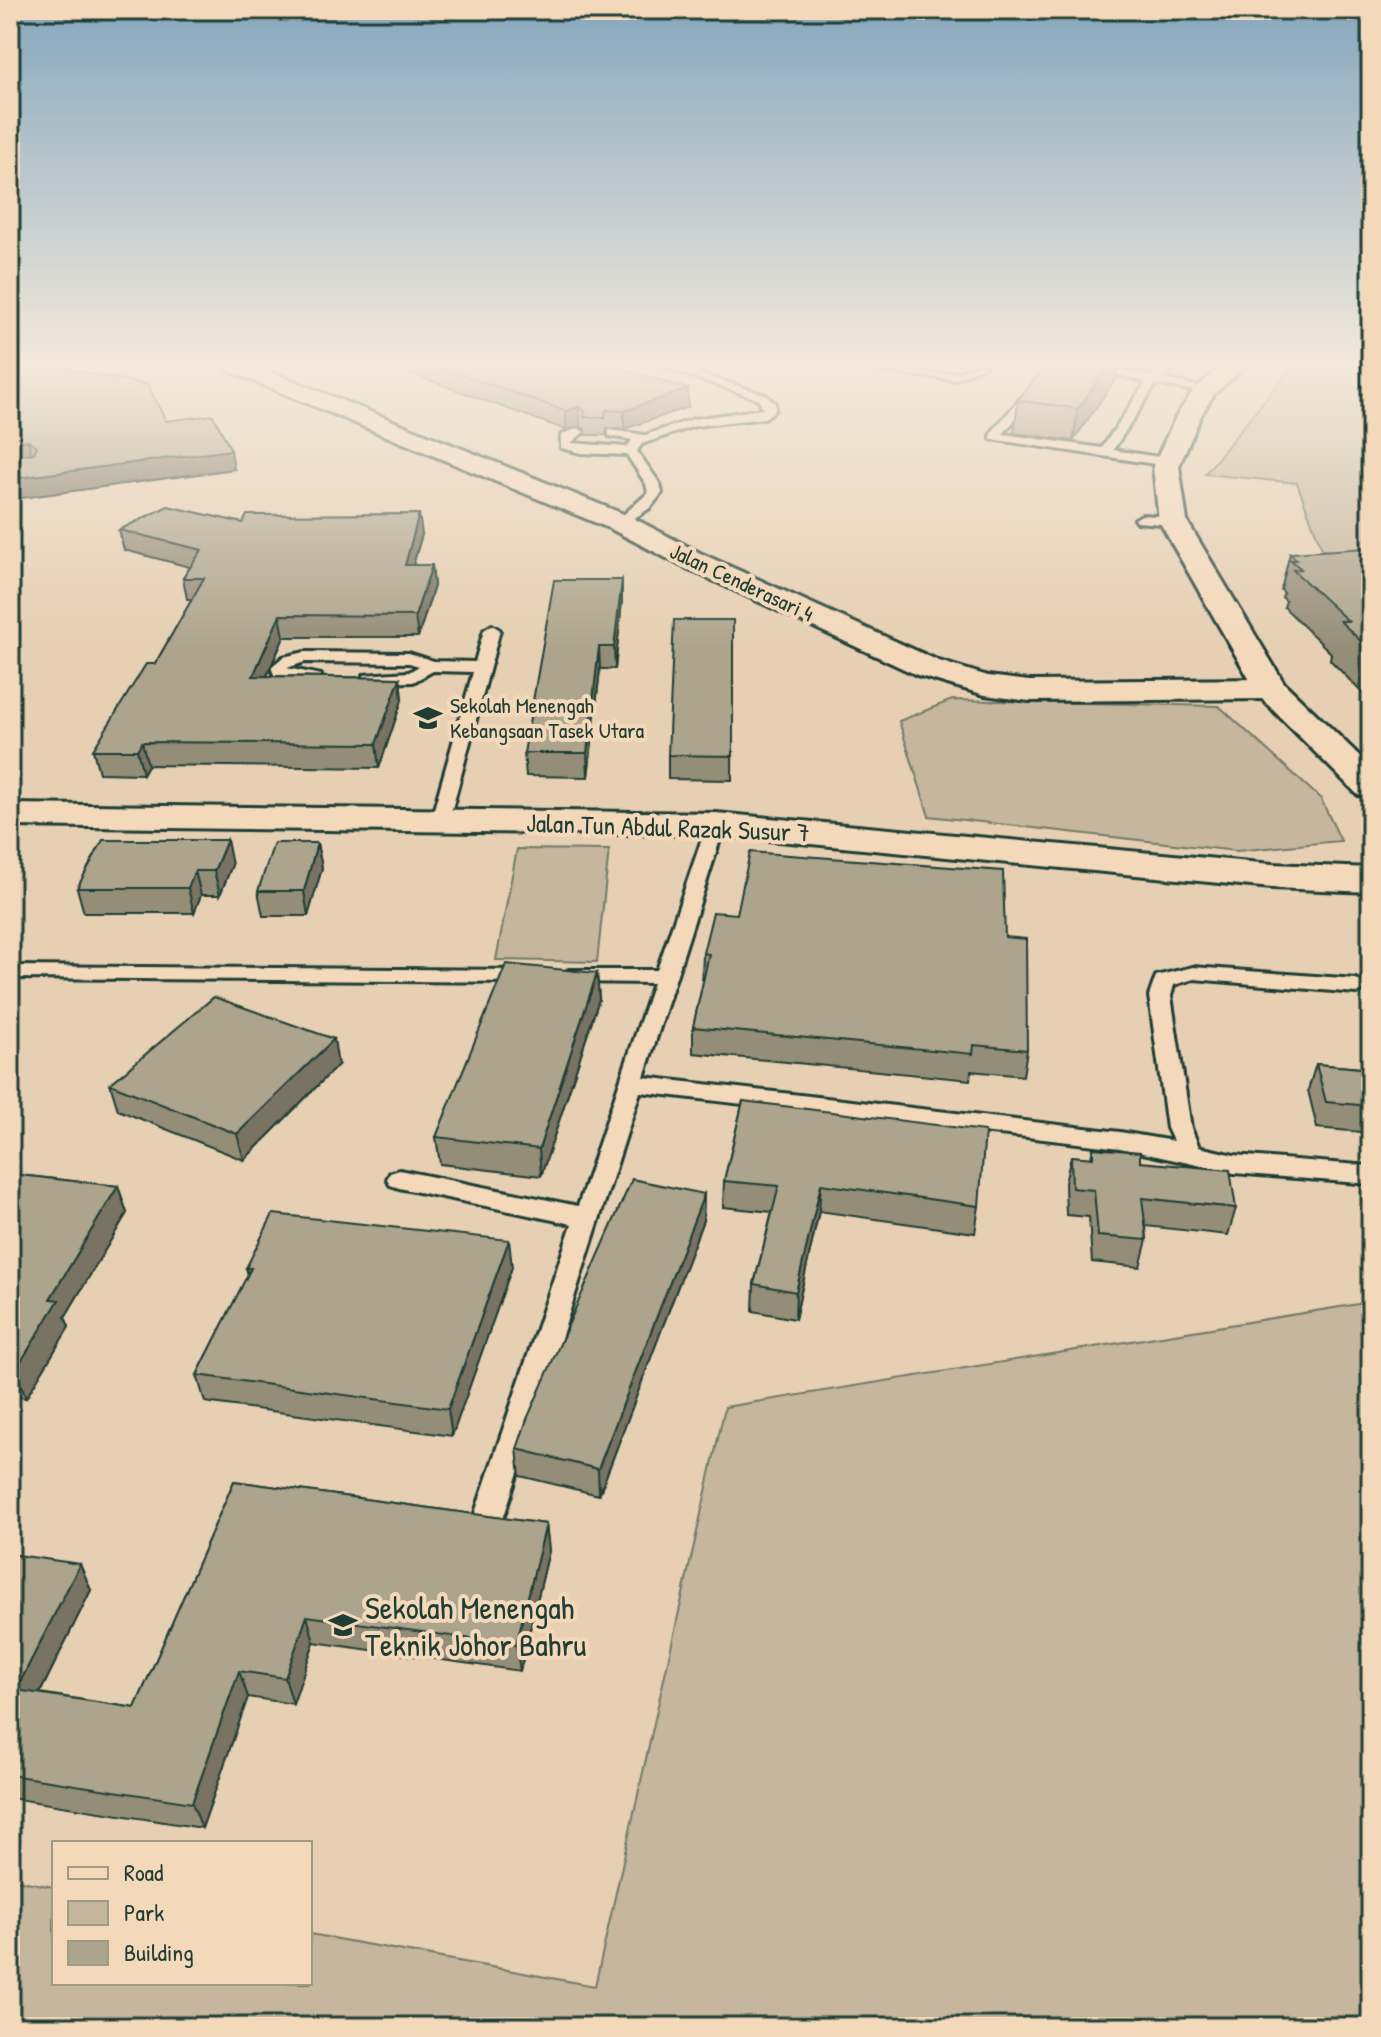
<svg xmlns="http://www.w3.org/2000/svg" width="1381" height="2037" font-family="'Patrick Hand',sans-serif">
<style>
.green{fill:#c5b69d;stroke:#727a68;stroke-width:2}
.lines{fill:none;stroke-linecap:round;stroke-linejoin:round}
.lane-casing{stroke:#1f3d34;stroke-width:6}
.street-casing{stroke:#1f3d34;stroke-width:6}
.secondary-casing{stroke:#1f3d34;stroke-width:6}
.lane{fill:#f3d8ba;fill-rule:evenodd}
.street{fill:#f3d8ba;fill-rule:evenodd}
.secondary{fill:#f3d8ba;fill-rule:evenodd}
.wall{fill:#948d78;stroke:#1f3d34;stroke-width:2}
.shaded-wall{fill:#787362;stroke:#1f3d34;stroke-width:2}
.building{fill:#aca48c;stroke:#1f3d34;stroke-width:2}
.labels{text-anchor:middle;dominant-baseline:central;stroke-width:8;stroke-linejoin:round;paint-order:stroke}
.far-street-label{font-size:22px;fill:#1f3d34;stroke:#f3d8ba}
.far-poi-label{font-size:22px;fill:#1f3d34;stroke:#f3d8ba;text-anchor:start}
.street-label{font-size:26px;fill:#1f3d34;stroke:#f3d8ba}
.near-poi-label{font-size:32px;fill:#1f3d34;stroke:#f3d8ba;text-anchor:start}
</style>
<rect width="100%" height="100%" fill="#e6cfb2"/>
<filter id="ink" filterUnits="userSpaceOnUse"><feTurbulence type="fractalNoise" baseFrequency=".0125" numOctaves="2"/><feDisplacementMap in="SourceGraphic" scale="16" xChannelSelector="R" yChannelSelector="G"/><feConvolveMatrix kernelMatrix="1 2 1 2 8 2 1 2 1" color-interpolation-filters="sRGB"/></filter>
<g filter="url(#ink)">
<!-- green -->
<g class="green">
<polygon points="1293,365 1371,365 1371,562 1322,549 1297,483 1205,474"/>
<polygon points="952,700 1219,706 1321,799 1341,841 1236,851 929,816 899,721"/>
<polygon points="517,849 609,850 597,962 496,960"/>
<polygon points="1371,1302 1371,2027 10,2027 10,1879 54,1887 54,1983 310,1983 310,1934 595,1986 725,1407"/>
</g>
<g class="lines">
<defs>
<g id="lane">
<polygon points="658,365 673,365 766,395 775,403 775,410 765,418 695,426 642,444 637,451 660,484 662,493 650,508 621,527 614,523 648,493 646,484 627,455 581,453 561,448 561,435 578,428 584,432 571,443 627,447 632,440 609,436 609,430 645,435 694,419 763,409 758,399"/>
<path d="M 849,365 C 883,363 917,375 950,373 C 963,373 973,364 987,365 L 954,380 L 855,368 Z"/>
<polygon points="1049,365 1070,365 1057,370 1003,434 1102,448 1146,382 1079,365 1098,365 1151,376 1167,365 1179,365 1163,378 1211,390 1205,393 1156,384 1113,450 1172,459 1172,465 1168,466 991,439 991,433"/>
<polygon points="1142,515 1173,517 1180,521 1173,525 1137,522 1135,519"/>
<polygon points="492,625 500,630 452,809 443,824 436,826 427,820 434,809 473,672 433,671 413,682 369,683 363,681 363,675 409,672 419,666 409,663 305,662 287,668 321,675 321,681 315,683 275,677 271,667 283,657 305,652 409,653 434,661 475,662 484,630"/>
<polygon points="716,818 725,824 644,1077 1120,1132 1173,1141 1167,1128 1149,996 1156,976 1193,967 1356,979 1367,986 1364,991 1356,993 1194,979 1174,985 1171,996 1191,1128 1199,1147 1234,1155 1371,1166 1371,1184 1234,1173 1120,1148 640,1092 505,1513 501,1522 490,1526 479,1522 475,1513 572,1224 399,1188 390,1185 387,1179 390,1173 399,1170 578,1206 653,983 569,982 558,976 569,970 657,970 707,824"/>
<polygon points="10,966 530,970 541,976 530,982 10,978"/>
</g>
<polygon id="street" points="224,365 254,365 631,517 700,553 939,661 988,676 1029,681 1271,679 1283,682 1287,689 1283,696 1271,699 1029,701 985,695 917,675 680,565 611,529 227,370"/>
<g id="secondary">
<polygon points="1223,365 1247,365 1214,394 1201,415 1179,466 1187,521 1284,683 1371,767 1371,798 1358,795 1259,696 1159,521 1153,466 1177,415 1194,390"/>
<polygon points="10,804 716,813 1272,864 1371,868 1371,892 1272,888 716,835 10,826"/>
</g>
</defs>
<!-- lane casing -->
<use href="#lane" class="lane-casing"/>
<!-- street casing -->
<use href="#street" class="street-casing"/>
<!-- secondary casing -->
<use href="#secondary" class="secondary-casing"/>
<!-- lane -->
<use href="#lane" class="lane"/>
<!-- street -->
<use href="#street" class="street"/>
<!-- secondary -->
<use href="#secondary" class="secondary"/>
</g>
<!-- wall -->
<g class="wall">
<polygon points="10,365 166,421 234,469 13,499 17,517 13,517 16,531 10,532"/>
<polygon points="406,365 612,365 688,407 624,429 607,428 606,435 585,435 585,429 580,426 566,430 407,372"/>
<polygon points="903,365 939,365 929,370"/>
<polygon points="1046,365 1118,365 1116,378 1073,441 1014,433 1018,400"/>
<polygon points="243,523 422,534 413,565 432,565 434,586 418,637 284,637 267,676 400,678 402,700 379,768 148,765 143,774 99,773 93,750 155,664 192,599 187,599 183,578 190,567 124,550 119,530"/>
<polygon points="1290,553 1371,553 1371,702 1330,660 1331,653 1284,607 1286,601 1282,597 1284,593 1281,590"/>
<polygon points="622,580 622,601 615,669 600,669 588,777 526,776 524,753"/>
<polygon points="733,620 732,780 668,779 668,755"/>
<polygon points="317,843 322,868 308,916 263,916 258,891"/>
<polygon points="232,865 220,895 201,895 194,913 84,913 77,888"/>
<polygon points="1005,937 1027,1050 1023,1076 971,1071 970,1080 693,1053 693,1027 704,979 702,979 703,953"/>
<polygon points="597,973 599,999 541,1176 440,1164 436,1137"/>
<polygon points="1316,1064 1371,1069 1371,1133 1317,1128 1308,1090"/>
<polygon points="338,1065 244,1160 118,1110 110,1084"/>
<polygon points="743,1101 979,1206 975,1233 819,1211 795,1319 753,1311 754,1284 772,1212 723,1207 724,1181"/>
<polygon points="1093,1148 1140,1162 1236,1208 1228,1235 1146,1226 1147,1240 1140,1267 1092,1262 1089,1217 1066,1215 1065,1183 1071,1156 1091,1158"/>
<polygon points="10,1174 118,1186 127,1213 65,1317 69,1327 26,1398 10,1396"/>
<polygon points="704,1194 703,1220 599,1495 520,1476 517,1449"/>
<polygon points="512,1267 452,1436 205,1402 197,1375 248,1275 246,1268"/>
<polygon points="234,1481 546,1524 549,1551 520,1671 314,1642 293,1704 248,1697 202,1828 10,1798 10,1554 91,1590 40,1693 135,1708"/>
</g>
<!-- shaded-wall -->
<g class="shaded-wall">
<polygon points="929,365 939,365 929,370"/>
<polygon points="1109,365 1118,365 1116,378 1073,441 1078,409"/>
<polygon points="688,389 688,407 624,429 624,411"/>
<polygon points="579,407 580,426 566,430 566,411"/>
<polygon points="28,440 32,459 10,463 10,443"/>
<polygon points="231,450 234,469 13,499 17,517 13,517 16,531 10,532 10,479"/>
<polygon points="419,514 422,534 407,586 405,565"/>
<polygon points="432,565 434,586 418,637 415,616"/>
<polygon points="622,580 622,601 615,669 614,647"/>
<polygon points="280,615 284,637 257,698 253,676"/>
<polygon points="599,647 600,669 588,777 587,753"/>
<polygon points="400,678 402,700 379,768 376,744"/>
<polygon points="142,742 148,765 143,774 137,750"/>
<polygon points="227,840 232,865 220,895 214,871"/>
<polygon points="317,843 322,868 308,916 304,891"/>
<polygon points="195,871 201,895 194,913 188,888"/>
<polygon points="597,973 599,999 541,1176 539,1149"/>
<polygon points="334,1039 338,1065 244,1160 237,1134"/>
<polygon points="821,1184 819,1211 795,1319 796,1292"/>
<polygon points="118,1186 127,1213 65,1317 69,1327 26,1398 15,1371 50,1299"/>
<polygon points="704,1194 703,1220 599,1495 598,1469"/>
<polygon points="509,1240 512,1267 452,1436 448,1409"/>
<polygon points="546,1524 549,1551 520,1671 516,1645"/>
<polygon points="80,1564 91,1590 29,1715 16,1690"/>
<polygon points="307,1616 314,1642 293,1704 285,1678"/>
<polygon points="239,1671 248,1697 202,1828 192,1803"/>
</g>
<!-- building -->
<g class="building">
<polygon points="10,365 48,365 148,385 166,421 213,415 231,450 10,479 10,457 34,453 37,446 28,440 10,443"/>
<polygon points="434,365 612,365 688,389 624,411 606,410 605,417 584,417 585,411 579,407 566,411"/>
<polygon points="1046,365 1109,365 1078,409 1018,400"/>
<polygon points="168,506 243,523 247,515 419,514 405,565 432,565 415,616 280,615 253,676 400,678 376,744 142,742 137,750 93,750 146,664 155,664 204,578 183,578 202,550 119,530"/>
<polygon points="1366,548 1371,553 1371,651 1340,621 1348,621 1293,570 1301,569 1291,560 1297,560 1290,553"/>
<polygon points="554,580 622,580 614,647 599,647 587,753 524,753"/>
<polygon points="674,620 733,620 733,756 668,755"/>
<polygon points="103,840 227,840 214,871 195,871 188,888 77,888"/>
<polygon points="274,843 317,843 304,891 258,891"/>
<polygon points="750,852 1003,871 1005,937 1026,939 1027,1050 974,1045 973,1054 693,1027 709,954 703,953 713,912 737,914"/>
<polygon points="506,964 597,973 539,1149 436,1137"/>
<polygon points="214,997 334,1039 237,1134 110,1084"/>
<polygon points="1316,1064 1371,1069 1371,1106 1326,1102"/>
<polygon points="743,1101 985,1131 979,1206 821,1184 796,1292 754,1284 779,1186 724,1181"/>
<polygon points="1093,1148 1140,1152 1140,1162 1230,1170 1236,1208 1142,1198 1147,1240 1098,1236 1094,1190 1072,1188 1071,1156 1093,1158"/>
<polygon points="10,1174 118,1186 50,1299 59,1300 15,1371 10,1371"/>
<polygon points="632,1179 704,1194 598,1469 517,1449 527,1419"/>
<polygon points="273,1214 509,1240 448,1409 197,1375 251,1268 246,1268"/>
<polygon points="234,1481 546,1524 516,1645 307,1616 285,1678 239,1671 192,1803 10,1775 10,1554 80,1564 16,1690 135,1708"/>
</g>
</g>
<!-- sky -->
<linearGradient id="sky" x2="0" y2="1"><stop stop-color="#86a7be"/><stop offset="0.56" stop-color="#f4e9dc"/><stop offset="1" stop-color="#f4e9dc" stop-opacity="0"/></linearGradient>
<rect width="1381" height="650" fill="url(#sky)"/>
<!-- icons -->
<defs>
<symbol id="school-bare" viewBox="-9 -9 18 18"><path d="M0-5L7-2L0 1L-7-2ZM-4 1L0 2.5L4 1V4Q0 6-4 4Z" fill="#1f3d34" stroke="#f3d8ba" stroke-width="2.5" paint-order="stroke"/></symbol>
<symbol id="university-bare" viewBox="-9 -9 18 18"><path d="M0-5L7-2L0 1L-7-2ZM-4 1L0 2.5L4 1V4Q0 6-4 4Z" fill="#1f3d34" stroke="#f3d8ba" stroke-width="2.5" paint-order="stroke"/></symbol>
</defs>
<g fill-rule="evenodd">
<use href="#school-bare" x="408" y="698" width="40" height="40"/>
<use href="#university-bare" x="323" y="1605" width="40" height="40"/>
</g>
<g class="labels">
<!-- far-street labels -->
<g class="far-street-label">
<text transform="translate(742 582) rotate(25)">Jalan Cenderasari 4</text>
</g>
<!-- far-poi labels -->
<g class="far-poi-label">
<text x="450" y="705">Sekolah Menengah<tspan x="450" dy="25">Kebangsaan Tasek Utara</tspan></text>
</g>
<!-- street labels -->
<g class="street-label">
<text transform="translate(668 827) rotate(2)">Jalan Tun Abdul Razak Susur 7</text>
</g>
<!-- near-poi labels -->
<g class="near-poi-label">
<text x="365" y="1607">Sekolah Menengah<tspan x="365" dy="37">Teknik Johor Bahru</tspan></text>
</g>
</g>
<!-- margin -->
<rect width="1381" height="2037" fill="none" stroke="#f3d8ba" stroke-width="40"/>
<rect x="20" y="20" width="1341" height="1997" fill="none" stroke="#1f3d34" stroke-width="3" filter="url(#ink)"/>
<!-- legend -->
<rect x="52" y="1841" width="260" height="144" fill="#f3d8ba" stroke="#9e9a84" stroke-width="2"/>
<rect x="68" y="1867" width="40" height="12" fill="#f3d8ba" stroke="#9e9a84" stroke-width="2"/>
<text x="124" y="1881" font-size="24" fill="#1f3d34">Road</text>
<rect x="68" y="1901" width="40" height="24" fill="#c5b69d" stroke="#9e9a84" stroke-width="2"/>
<text x="124" y="1921" font-size="24" fill="#1f3d34">Park</text>
<rect x="68" y="1941" width="40" height="24" fill="#aca48c" stroke="#9e9a84" stroke-width="2"/>
<text x="124" y="1961" font-size="24" fill="#1f3d34">Building</text>
</svg>
